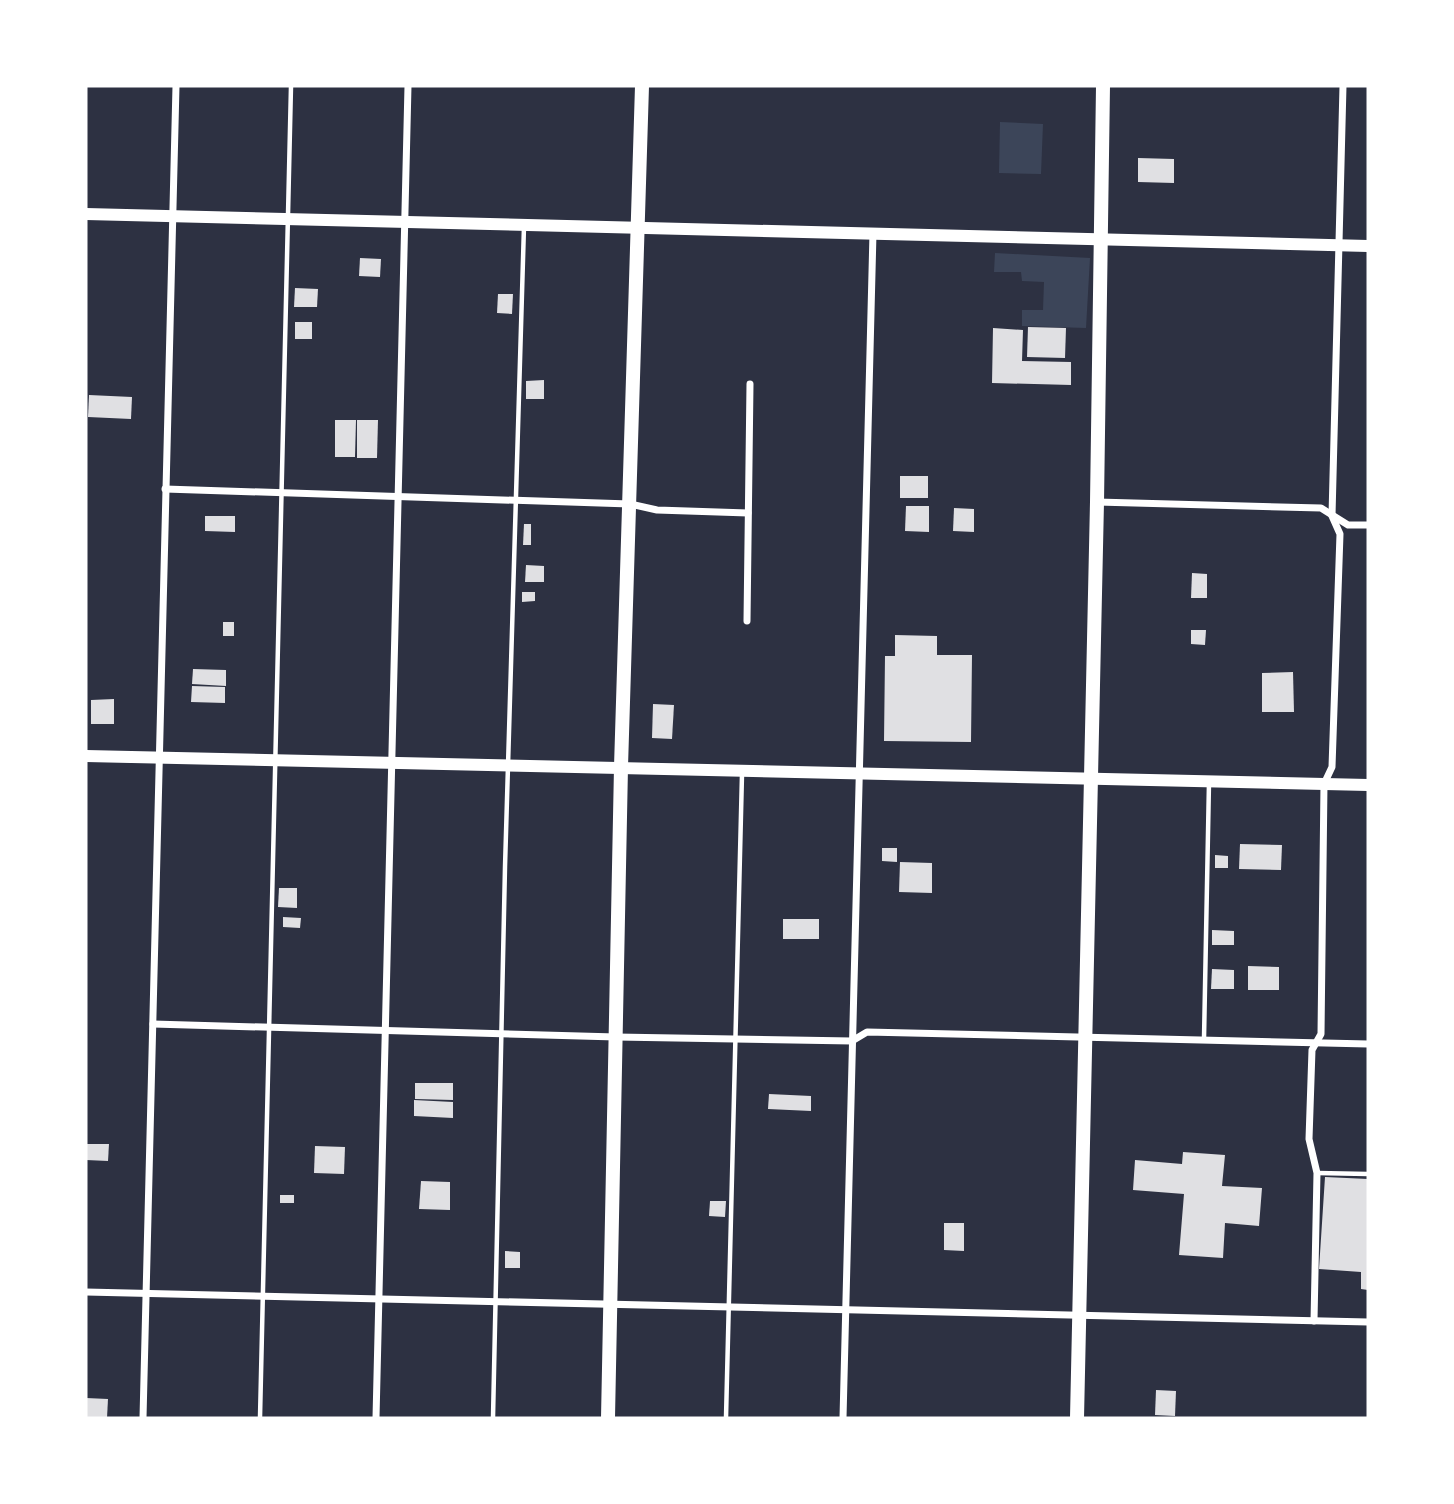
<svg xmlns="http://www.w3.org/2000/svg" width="1454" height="1504" font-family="Montserrat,sans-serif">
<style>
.green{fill:#3c4559}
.building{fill:#e0e0e3}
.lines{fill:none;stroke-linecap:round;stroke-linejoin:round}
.service{stroke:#fff;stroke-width:4.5}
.minor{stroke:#fff;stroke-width:7}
.tertiary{stroke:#fff;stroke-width:12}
.secondary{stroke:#fff;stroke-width:14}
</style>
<rect width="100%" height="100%" fill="#2d3142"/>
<!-- green -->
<g class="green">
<polygon points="1000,122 1043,124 1041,174 999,173"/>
<polygon points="995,253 1090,258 1086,328 1022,326 1022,310 1043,310 1044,282 1022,281 1021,272 994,272"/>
</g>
<!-- building -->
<g class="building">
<polygon points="1138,158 1174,159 1174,183 1138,182"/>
<polygon points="360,258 381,259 380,277 359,276"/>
<polygon points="295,288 318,289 317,307 294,307"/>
<polygon points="498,294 513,294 512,314 497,313"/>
<rect x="295" y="322" width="17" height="17"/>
<polygon points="1028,327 1066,328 1065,358 1027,357"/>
<polygon points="993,328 1023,330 1022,361 1071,362 1071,385 992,383"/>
<polygon points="544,380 544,399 526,399 526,381"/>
<polygon points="89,395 132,397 131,419 88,417"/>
<polygon points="335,420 356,420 355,457 335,457"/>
<polygon points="357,420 378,420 377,458 357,458"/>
<rect x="900" y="476" width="28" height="22"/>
<polygon points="906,506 929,506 929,532 905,531"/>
<polygon points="954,508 974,509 974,532 953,531"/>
<polygon points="205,516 235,516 235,532 205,531"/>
<polygon points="524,524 531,524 531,545 523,545"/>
<polygon points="526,565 544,566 544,582 525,582"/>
<polygon points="1192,573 1207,574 1207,598 1191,598"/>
<polygon points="522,592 535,592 535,601 522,602"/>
<rect x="223" y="622" width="11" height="14"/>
<polygon points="1191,630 1206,630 1205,645 1191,644"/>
<polygon points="895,635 937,636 937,655 972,655 971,742 884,741 885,656 895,656"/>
<polygon points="193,669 226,670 226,686 192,684"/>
<polygon points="1293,672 1294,712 1262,712 1262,673"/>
<polygon points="192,686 225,687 225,703 191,702"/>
<polygon points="114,699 114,724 91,724 91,700"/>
<polygon points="653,704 674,705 672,739 652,738"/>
<polygon points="1240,844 1282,845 1281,870 1239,869"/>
<polygon points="882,848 897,848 897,862 882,861"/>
<polygon points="1215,855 1228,856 1228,868 1215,868"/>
<polygon points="900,862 932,863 932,893 899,892"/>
<polygon points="279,888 297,888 297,908 278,907"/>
<polygon points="283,917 301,918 300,928 283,927"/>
<rect x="783" y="919" width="36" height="20"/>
<polygon points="1212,930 1234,931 1234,945 1212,945"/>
<polygon points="1248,966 1279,967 1279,990 1248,990"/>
<polygon points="1212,969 1234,970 1234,989 1211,989"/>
<polygon points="415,1083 453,1083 453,1100 415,1099"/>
<polygon points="769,1094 811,1096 811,1111 768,1109"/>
<polygon points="414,1100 453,1102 453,1118 414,1116"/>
<polygon points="86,1144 109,1144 108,1161 86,1160"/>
<polygon points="315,1146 345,1147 344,1174 314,1173"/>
<polygon points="1183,1152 1225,1155 1222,1186 1262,1188 1259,1226 1225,1223 1223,1258 1179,1255 1184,1194 1133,1190 1135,1160 1182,1164"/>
<polygon points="1325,1177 1368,1179 1368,1290 1361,1289 1361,1272 1319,1269"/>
<polygon points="421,1181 450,1182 450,1210 419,1209"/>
<rect x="280" y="1195" width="14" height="8"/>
<polygon points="710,1201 726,1201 725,1217 709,1216"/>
<polygon points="944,1223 964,1223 964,1251 944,1250"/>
<polygon points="505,1251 520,1252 520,1268 505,1268"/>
<polygon points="1156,1390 1176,1391 1175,1416 1155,1415"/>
<polygon points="86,1398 108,1399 107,1418 86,1418"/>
</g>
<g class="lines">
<!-- service -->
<g class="service">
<polyline points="1204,1039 1209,782"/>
<polyline points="1317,1173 1368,1174"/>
<polyline points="260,1418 291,86"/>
<polyline points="493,1418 505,867 524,226"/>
<polyline points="726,1418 742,774"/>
</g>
<!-- minor -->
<g class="minor">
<polyline points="165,489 630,504 657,510 748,513"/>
<polyline points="1097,502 1321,508 1348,525 1368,525"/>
<polyline points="747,621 750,384"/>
<polyline points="153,1024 616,1037 852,1041 867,1032 1368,1044"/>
<polyline points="86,1292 1368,1322"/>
<polyline points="1314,1321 1317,1173 1309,1139 1312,1050 1321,1034 1324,784 1332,767 1340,534 1332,516 1343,86"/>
<polyline points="143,1418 176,86"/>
<polyline points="376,1418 408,86"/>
<polyline points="843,1418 873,233"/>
</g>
<!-- tertiary -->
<g class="tertiary">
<polyline points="86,214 1368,246"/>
<polyline points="86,756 1368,785"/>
</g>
<!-- secondary -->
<g class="secondary">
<polyline points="608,1418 621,767 642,86"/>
<polyline points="1077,1418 1097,502 1103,86"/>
</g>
</g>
<!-- border -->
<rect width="1454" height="1504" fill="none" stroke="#ffffff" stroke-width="175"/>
</svg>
